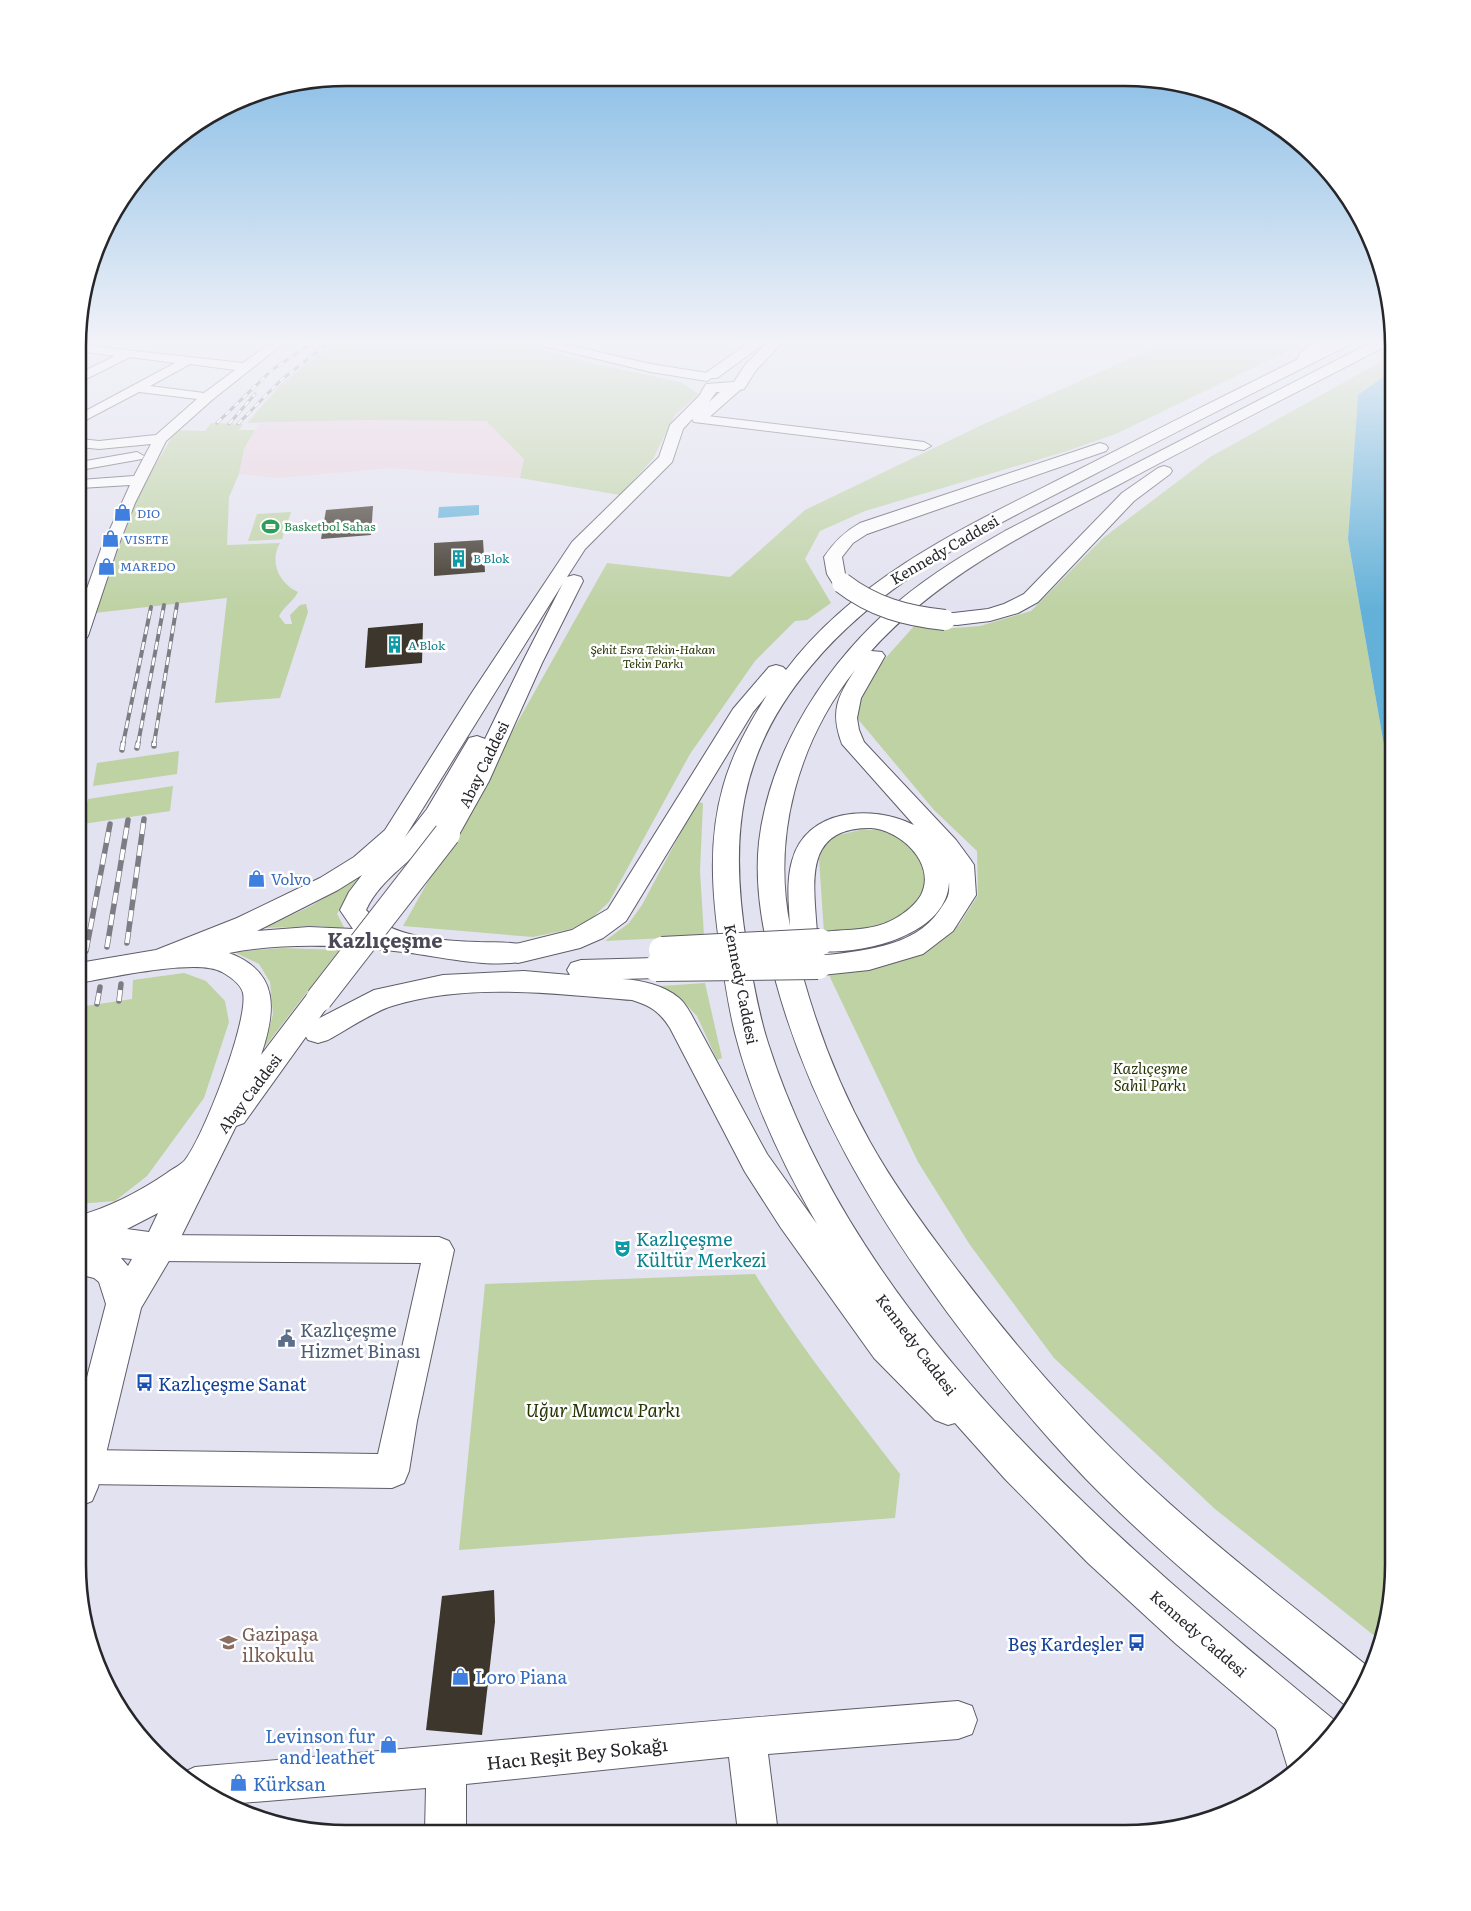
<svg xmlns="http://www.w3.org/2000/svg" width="1471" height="1911" font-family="Literata,serif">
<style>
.education{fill:#ead2de}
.green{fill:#bed2a4}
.water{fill:#63b1d8}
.building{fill:#3d362c}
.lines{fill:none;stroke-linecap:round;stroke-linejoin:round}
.minor-casing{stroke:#5e5d69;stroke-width:2}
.major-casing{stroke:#5e5d69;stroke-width:2}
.highway-casing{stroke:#5e5d69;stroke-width:2}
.minor{fill:#fff;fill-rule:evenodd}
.major{fill:#fff;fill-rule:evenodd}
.highway{fill:#fff;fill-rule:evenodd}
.rail-far2-casing{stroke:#7d7c85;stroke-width:3}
.rail-far1-casing{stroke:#7d7c85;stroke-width:4}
.rail-casing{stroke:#7d7c85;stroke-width:5.5}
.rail-far2{stroke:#fff;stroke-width:2;stroke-dasharray:6;stroke-linecap:butt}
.rail-far1{stroke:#fff;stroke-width:2.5;stroke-dasharray:8;stroke-linecap:butt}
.rail{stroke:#fff;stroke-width:4;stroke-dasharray:11;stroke-linecap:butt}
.major-bridge-casing{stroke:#5e5d69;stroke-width:28;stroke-linecap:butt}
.highway-bridge-far1-casing{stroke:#5e5d69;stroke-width:22;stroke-linecap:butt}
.highway-bridge-casing{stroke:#5e5d69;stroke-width:28;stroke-linecap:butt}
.major-bridge{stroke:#fff;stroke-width:26}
.highway-bridge-far1{stroke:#fff;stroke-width:20}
.highway-bridge{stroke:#fff;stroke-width:26}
.labels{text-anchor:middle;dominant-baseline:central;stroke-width:5;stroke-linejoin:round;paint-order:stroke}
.far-shop-label{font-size:12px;fill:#366cbe;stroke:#fff;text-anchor:start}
.far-leisure-label{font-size:12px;fill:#27864d;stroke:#fff;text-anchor:start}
.far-culture-label{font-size:12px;fill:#0d838f;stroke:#fff;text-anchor:start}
.far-park-label{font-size:12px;font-style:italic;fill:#253502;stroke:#fff}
.street-label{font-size:15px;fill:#26262b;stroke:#fff}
.shop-label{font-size:15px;fill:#366cbe;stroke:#fff;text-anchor:start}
.park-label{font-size:15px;font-style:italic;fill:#253502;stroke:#fff}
.near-culture-label{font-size:18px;fill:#0d838f;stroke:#fff;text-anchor:start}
.near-service-label{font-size:18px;fill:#4e5e75;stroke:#fff;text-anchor:start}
.near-transit-label{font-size:18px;fill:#164399;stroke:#fff;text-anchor:start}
.near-park-label{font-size:18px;font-style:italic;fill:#253502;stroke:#fff}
.near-education-label{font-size:18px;fill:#785e54;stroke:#fff;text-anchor:start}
.near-shop-label{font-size:18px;fill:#366cbe;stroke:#fff;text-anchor:start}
.near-street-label{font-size:18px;fill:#26262b;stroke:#fff}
.district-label{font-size:20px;font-weight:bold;fill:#4b4955;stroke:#fff}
.rim{fill:none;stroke:#26262b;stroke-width:2.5}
</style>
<rect width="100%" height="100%" fill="#e3e2f0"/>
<!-- education -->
<polygon class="education" points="366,420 486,421 524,459 520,478 390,468 279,478 239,474 244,449 259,423"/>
<!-- green -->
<g class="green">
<polygon points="341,342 519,342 585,362 680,382 699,394 675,415 653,459 620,495 520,478 524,459 486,421 366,420 247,423 280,385 322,352"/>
<polygon points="1160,342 1307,342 1118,433 1067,451 865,511 820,531 805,559 831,603 807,620 795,621 755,661 690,754 609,902 590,920 571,929 533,937 403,926 607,563 730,577 805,510 986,423 1145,352"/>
<polygon points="1393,355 1393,370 1358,395 1348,539 1393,797 1393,1583 1381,1641 1215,1509 1054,1358 970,1245 918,1162 828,973 926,950 959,925 978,895 977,851 934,810 857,718 865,681 916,624 941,629 980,626 1031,611 1103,538 1210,457"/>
<path d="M 211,423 L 243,424 L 239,430 L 255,430 L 244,449 L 239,474 L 229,497 L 227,545 L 280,543 C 269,562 279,583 298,592 C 293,602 284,606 279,616 L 285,624 L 292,624 L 290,615 L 300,605 L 306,604 L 308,612 L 280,698 L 215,703 L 227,598 L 94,613 L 134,501 L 176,430 L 205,431 Z"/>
<polygon points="291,512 282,539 248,541 257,514"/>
<polygon points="179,751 177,774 93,786 97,763"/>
<polygon points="173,786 170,811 83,824 88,799"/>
<polygon points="697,802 703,803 700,871 704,936 605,941 629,923 642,905"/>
<path d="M 860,830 C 870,830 881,829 890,833 C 908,839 931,869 924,888 C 920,900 908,910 898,916 C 876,930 849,930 824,933 L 819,859 L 824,846 L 830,837 Z"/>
<polygon points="381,864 350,889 337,914 345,929 319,926 264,928 311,906"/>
<polygon points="282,948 339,950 264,1048 273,1014 270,982 259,964 234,952"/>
<polygon points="184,973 206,981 225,1001 229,1022 204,1098 147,1176 115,1201 78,1204 79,1007 132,999 133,980"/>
<polygon points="705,983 722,1058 717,1060 697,1016 681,999 661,986"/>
<path d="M 755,1274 C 798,1344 850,1409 900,1474 L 895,1518 L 459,1550 L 485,1284 Z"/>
</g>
<!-- water -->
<g class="water">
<polygon points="1393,370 1393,797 1348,539 1358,395"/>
<polygon points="479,505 479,515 438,518 439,507"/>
</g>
<!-- building -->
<g class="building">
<polygon points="373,506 371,535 321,539 326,510"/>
<polygon points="483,540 485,572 434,576 434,543"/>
<polygon points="423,623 422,663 365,668 368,628"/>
<polygon points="494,1590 495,1622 482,1735 426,1730 442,1596"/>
</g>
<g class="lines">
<defs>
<g id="minor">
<path d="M 272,342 L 285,342 L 212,400 L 166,441 L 135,503 L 117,549 L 88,636 L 85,640 L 79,641 L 79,611 L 101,549 L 130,485 L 80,488 L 80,480 L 134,476 L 151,444 L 99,449 L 80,447 L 80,439 L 99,441 L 156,435 L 197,399 L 139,392 L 80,423 L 80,414 L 175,363 L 130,357 L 80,382 L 80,373 L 115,356 L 80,351 L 80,345 L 243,363 ZM 190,364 L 235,370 L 204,393 L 150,386 Z"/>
<polygon points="533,342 554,342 651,364 707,373 713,377 707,381 651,372 535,344"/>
<polygon points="699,415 924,442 931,446 924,450 694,422 692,419 694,416"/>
<polygon points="137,452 144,456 142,459 80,470 80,462"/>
<polygon points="158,1235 439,1237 449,1241 454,1250 417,1421 409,1471 404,1483 392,1488 83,1484 78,1482 78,1452 83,1450 378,1454 421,1263 158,1261 148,1257 143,1248 148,1239"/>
<polygon points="1292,1700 1306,1705 1320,1747 1302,1767 1290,1775 1273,1719 1278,1705"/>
<path d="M 958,1701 L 972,1706 L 977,1720 L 972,1734 L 958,1739 L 768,1754 L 778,1833 L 738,1832 L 729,1757 L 466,1784 L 466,1832 L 425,1832 L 426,1788 L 229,1804 L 197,1788 L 180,1774 L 195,1767 C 449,1746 703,1720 958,1701 Z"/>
</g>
<g id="major">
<polygon points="750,342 766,342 717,378 707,378 705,375 707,372"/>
<path d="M 768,342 L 783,342 L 756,370 L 744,389 L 740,390 L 706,420 L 696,420 L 694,417 L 683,429 L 672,462 L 585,549 L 567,577 L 574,575 L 581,577 L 583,581 L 542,663 L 489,781 L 456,840 L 447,842 L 438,840 L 435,834 L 436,832 C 416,860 381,877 366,910 C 390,938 444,941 478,942 C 495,943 512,941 528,946 L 532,953 L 528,960 C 494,970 438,956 403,952 C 347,945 285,942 229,953 C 280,972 276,1011 261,1055 L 309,992 L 319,989 L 329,992 L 333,999 L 244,1123 L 236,1126 L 170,1259 L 141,1308 L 98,1487 L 92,1501 L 78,1507 L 78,1412 L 106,1304 L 99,1282 L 94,1278 L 78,1274 L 78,1216 C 110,1207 139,1192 167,1173 C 172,1169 181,1165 185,1160 C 203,1138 249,1020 243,993 C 241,984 229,976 222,972 C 196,958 110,978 79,983 L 79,963 L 156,950 L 237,918 L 320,878 L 354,857 L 385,830 L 471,694 L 572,542 L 659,457 L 670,425 L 699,396 L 706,384 L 734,382 L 745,365 ZM 716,392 L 720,392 L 709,402 ZM 563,583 L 522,663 L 485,739 L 477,736 L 469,738 L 427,809 L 405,837 ZM 362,875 L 349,892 L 340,910 L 353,929 L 309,927 L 257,931 L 338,890 ZM 158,1213 L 149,1232 L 127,1229 ZM 121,1258 L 132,1259 L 128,1266 Z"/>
<polygon points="1315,342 1331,342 1312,357 1308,365 1298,365 1296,362 1301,352"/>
</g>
<g id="highway">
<path d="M 1333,342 L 1351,342 L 1349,345 C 1262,388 1176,432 1089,477 C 989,529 885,577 811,666 C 737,753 729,839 747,948 C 753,980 758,1012 768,1043 C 859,1328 1116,1541 1339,1724 L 1310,1758 L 1175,1643 L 1088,1563 L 1005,1479 L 955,1423 L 948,1425 L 935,1420 L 874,1358 L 781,1228 L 745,1172 L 670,1028 C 659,1011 651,1006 632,1000 C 554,994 469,982 392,1006 C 375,1011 346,1030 328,1040 L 318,1043 L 308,1040 L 303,1032 L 308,1024 L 374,990 L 443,975 L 524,971 L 570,975 L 567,970 L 571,963 L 581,960 L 656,958 L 666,961 L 670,968 L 666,975 L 656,978 L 622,979 C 640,980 664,985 679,998 C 684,1002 688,1009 691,1014 L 767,1154 L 817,1224 C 783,1165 752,1100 735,1033 C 728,1005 724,976 720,948 C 712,894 708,840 723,787 C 732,754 749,724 767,695 L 753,712 L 626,921 L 603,938 L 580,948 L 518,963 L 508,960 L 504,953 L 508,946 L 572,930 L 608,909 L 733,709 L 769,667 L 776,665 L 783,667 L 786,670 C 859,574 971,524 1076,471 C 1162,427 1247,384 1333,342 Z"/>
<path d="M 1372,342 L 1390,342 L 1388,345 C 1299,391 1210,436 1122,483 C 1032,530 940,575 871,651 L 882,652 L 885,656 L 861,698 L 857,718 L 859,730 L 864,742 L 956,840 L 970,859 L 974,865 L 976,895 L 953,931 L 923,954 L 869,970 L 803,977 C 819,1034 841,1090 870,1142 C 893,1183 921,1222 949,1259 C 1009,1339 1073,1414 1146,1482 C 1217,1548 1295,1608 1371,1669 L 1352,1707 L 1345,1705 C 1257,1632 1166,1561 1086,1479 C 1036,1427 990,1370 947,1312 C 872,1209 810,1106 776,982 C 764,937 754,889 759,842 C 770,749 828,660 899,601 C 931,574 968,552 1005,531 ZM 855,670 C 837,697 830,712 842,744 L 914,825 C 872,804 806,808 792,861 C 786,882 789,905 790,926 C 772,836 798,742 855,670 ZM 871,828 C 900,830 937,863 921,895 C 916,904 905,913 896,918 C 871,933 844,928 817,933 C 814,884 802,827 871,828 ZM 949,882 C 950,897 947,899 939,911 C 914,948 859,951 819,956 L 818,951 C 861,955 947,936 949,882 Z"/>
<path d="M 1100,443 L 1106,445 L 1108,448 L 1106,451 L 867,534 L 853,543 L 842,557 L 845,574 L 852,583 L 849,587 L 842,589 L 835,587 L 827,574 L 824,557 C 834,542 844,532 860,523 Z"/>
<polygon points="1164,466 1170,468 1172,471 1170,474 1134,501 1038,602 1018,613 990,621 957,625 938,624 935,620 938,616 945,614 988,609 1004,604 1024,594 1122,493 1158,468"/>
</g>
</defs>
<!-- minor casing -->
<use href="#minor" class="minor-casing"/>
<!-- major casing -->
<use href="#major" class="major-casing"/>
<!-- highway casing -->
<use href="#highway" class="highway-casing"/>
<!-- minor -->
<use href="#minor" class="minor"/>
<!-- major -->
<use href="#major" class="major"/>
<!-- highway -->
<use href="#highway" class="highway"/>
<defs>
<g id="rail-far2">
<polyline points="217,423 272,370 313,342"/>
<polyline points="229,424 255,394"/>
<polyline points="238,424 281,380 330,342"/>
</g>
<g id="rail-far1">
<polyline points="123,744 151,607"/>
<polyline points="138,744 164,605"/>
<polyline points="154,744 177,604"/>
</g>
<g id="rail">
<polyline points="154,746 154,743"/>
<polyline points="137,748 138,743"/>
<polyline points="122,750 123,743"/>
<polyline points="127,943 144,819"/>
<polyline points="107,947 128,820"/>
<polyline points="86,951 110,824"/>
<polyline points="119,1001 121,984"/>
<polyline points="97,1004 100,987"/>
</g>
</defs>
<!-- rail-far2 casing -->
<use href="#rail-far2" class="rail-far2-casing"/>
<!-- rail-far1 casing -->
<use href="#rail-far1" class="rail-far1-casing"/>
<!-- rail casing -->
<use href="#rail" class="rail-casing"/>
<!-- rail-far2 -->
<use href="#rail-far2" class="rail-far2"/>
<!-- rail-far1 -->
<use href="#rail-far1" class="rail-far1"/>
<!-- rail -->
<use href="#rail" class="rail"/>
<defs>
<polyline id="major-bridge" points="319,999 447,834"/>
<path id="highway-bridge-far1" d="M 842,583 C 873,607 906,616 945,620"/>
<g id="highway-bridge">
<polyline points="662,950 820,942"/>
<polyline points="656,968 818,966"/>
</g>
</defs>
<!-- major-bridge casing -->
<use href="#major-bridge" class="major-bridge-casing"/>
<!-- highway-bridge-far1 casing -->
<use href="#highway-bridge-far1" class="highway-bridge-far1-casing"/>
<!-- highway-bridge casing -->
<use href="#highway-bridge" class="highway-bridge-casing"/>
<!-- major-bridge -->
<use href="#major-bridge" class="major-bridge"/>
<!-- highway-bridge-far1 -->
<use href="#highway-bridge-far1" class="highway-bridge-far1"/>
<!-- highway-bridge -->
<use href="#highway-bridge" class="highway-bridge"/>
</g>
<!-- sky -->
<linearGradient id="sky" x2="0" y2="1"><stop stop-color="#73b3e2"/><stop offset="0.56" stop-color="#f2f2f8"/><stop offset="1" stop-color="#f2f2f8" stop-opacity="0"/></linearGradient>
<rect width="1471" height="610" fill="url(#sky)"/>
<!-- icons -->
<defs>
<symbol id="shop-bare" viewBox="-9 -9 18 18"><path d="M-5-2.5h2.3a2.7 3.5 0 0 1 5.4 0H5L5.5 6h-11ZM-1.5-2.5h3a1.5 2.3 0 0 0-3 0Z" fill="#3f7fe0" stroke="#fff" stroke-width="2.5" paint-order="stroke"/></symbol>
<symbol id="stadium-bare" viewBox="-9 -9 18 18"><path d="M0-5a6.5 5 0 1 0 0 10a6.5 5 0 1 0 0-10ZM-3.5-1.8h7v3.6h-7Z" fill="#2e9e5b" stroke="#fff" stroke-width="2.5" paint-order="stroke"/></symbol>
<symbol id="building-bare" viewBox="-9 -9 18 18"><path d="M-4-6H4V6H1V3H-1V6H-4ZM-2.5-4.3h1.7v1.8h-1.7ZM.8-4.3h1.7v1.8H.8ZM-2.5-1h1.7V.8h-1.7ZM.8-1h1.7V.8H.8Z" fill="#0f9aa8" stroke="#fff" stroke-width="2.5" paint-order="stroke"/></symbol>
<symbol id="theatre-bare" viewBox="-9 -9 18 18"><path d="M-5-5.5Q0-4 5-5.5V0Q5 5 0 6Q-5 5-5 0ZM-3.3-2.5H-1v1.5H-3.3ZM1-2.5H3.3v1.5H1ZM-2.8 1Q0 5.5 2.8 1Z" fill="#0f9aa8" stroke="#fff" stroke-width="2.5" paint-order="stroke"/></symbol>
<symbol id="civic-bare" viewBox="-9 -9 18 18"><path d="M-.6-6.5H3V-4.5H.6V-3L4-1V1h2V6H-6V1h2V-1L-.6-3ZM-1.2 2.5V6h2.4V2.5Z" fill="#5c6f8a" stroke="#fff" stroke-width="2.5" paint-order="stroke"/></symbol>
<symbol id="bus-bare" viewBox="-9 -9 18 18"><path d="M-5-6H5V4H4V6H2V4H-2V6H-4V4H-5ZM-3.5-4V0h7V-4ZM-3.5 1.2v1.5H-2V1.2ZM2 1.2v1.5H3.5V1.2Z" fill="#1a4fb4" stroke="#fff" stroke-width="2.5" paint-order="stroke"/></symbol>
<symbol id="school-bare" viewBox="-9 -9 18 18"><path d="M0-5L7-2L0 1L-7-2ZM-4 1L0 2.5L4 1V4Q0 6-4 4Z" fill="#8d6e63" stroke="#fff" stroke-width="2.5" paint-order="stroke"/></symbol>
</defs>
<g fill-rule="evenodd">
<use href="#shop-bare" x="110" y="500" width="25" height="25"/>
<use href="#stadium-bare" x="258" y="514" width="25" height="25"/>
<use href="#shop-bare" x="98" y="526" width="25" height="25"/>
<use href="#building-bare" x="446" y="546" width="25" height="25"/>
<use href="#shop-bare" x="94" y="554" width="25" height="25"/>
<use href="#building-bare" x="382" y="632" width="25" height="25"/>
<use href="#shop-bare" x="244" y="866" width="25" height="25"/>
<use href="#theatre-bare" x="610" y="1236" width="25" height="25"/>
<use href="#civic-bare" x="274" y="1326" width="25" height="25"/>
<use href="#bus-bare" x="132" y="1370" width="25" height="25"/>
<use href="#school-bare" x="216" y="1630" width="25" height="25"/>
<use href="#bus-bare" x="1124" y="1630" width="25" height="25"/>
<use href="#shop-bare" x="448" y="1664" width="25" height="25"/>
<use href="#shop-bare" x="376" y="1732" width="25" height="25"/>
<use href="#shop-bare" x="226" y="1770" width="25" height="25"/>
</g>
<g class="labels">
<!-- far-shop labels -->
<g class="far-shop-label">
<text x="137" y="513">DIO</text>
<text x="124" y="539">VISETE</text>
<text x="120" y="566">MAREDO</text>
</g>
<!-- far-leisure labels -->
<g class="far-leisure-label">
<text x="284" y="526">Basketbol Sahas</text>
</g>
<!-- far-culture labels -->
<g class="far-culture-label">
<text x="473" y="558">B Blok</text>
<text x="408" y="645">A Blok</text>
</g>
<!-- far-park labels -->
<g class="far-park-label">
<text x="653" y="649">Şehit Esra Tekin-Hakan<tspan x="653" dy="14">Tekin Parkı</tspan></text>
</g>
<!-- street labels -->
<g class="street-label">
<text transform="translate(944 549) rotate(-30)">Kennedy Caddesi</text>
<text transform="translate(483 764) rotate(-64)">Abay Caddesi</text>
<text transform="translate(742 984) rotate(79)">Kennedy Caddesi</text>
<text transform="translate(249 1093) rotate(-53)">Abay Caddesi</text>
<text transform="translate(917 1344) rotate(53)">Kennedy Caddesi</text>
<text transform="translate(1199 1633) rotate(41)">Kennedy Caddesi</text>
</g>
<!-- shop labels -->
<g class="shop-label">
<text x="271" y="878">Volvo</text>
</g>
<!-- park labels -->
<g class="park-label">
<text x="1150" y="1067">Kazlıçeşme<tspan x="1150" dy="17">Sahil Parkı</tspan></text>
</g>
<!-- near-culture labels -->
<g class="near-culture-label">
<text x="636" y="1238">Kazlıçeşme<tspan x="636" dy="21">Kültür Merkezi</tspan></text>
</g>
<!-- near-service labels -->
<g class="near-service-label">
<text x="300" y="1329">Kazlıçeşme<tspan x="300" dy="21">Hizmet Binası</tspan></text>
</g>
<!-- near-transit labels -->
<g class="near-transit-label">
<text x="158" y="1383">Kazlıçeşme Sanat</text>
<text x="1123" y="1643" text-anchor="end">Beş Kardeşler</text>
</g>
<!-- near-park labels -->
<g class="near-park-label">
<text x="603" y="1409">Uğur Mumcu Parkı</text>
</g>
<!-- near-education labels -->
<g class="near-education-label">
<text x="242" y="1633">Gazipaşa<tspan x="242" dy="21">ilkokulu</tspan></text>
</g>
<!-- near-shop labels -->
<g class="near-shop-label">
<text x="475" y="1676">Loro Piana</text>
<text x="375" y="1735" text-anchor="end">Levinson fur<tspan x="375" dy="21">and leathet</tspan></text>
<text x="253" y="1783">Kürksan</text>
</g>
<!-- near-street labels -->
<g class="near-street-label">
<text transform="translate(577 1753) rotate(-6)">Hacı Reşit Bey Sokağı</text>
</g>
<!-- district labels -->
<g class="district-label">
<text x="385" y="939">Kazlıçeşme</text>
</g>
</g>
<!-- crop -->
<path d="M0 0H1471V1911H0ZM346 86H1125A260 260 0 0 1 1385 346V1565A260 260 0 0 1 1125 1825H346A260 260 0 0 1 86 1565V346A260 260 0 0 1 346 86Z" fill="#fff" fill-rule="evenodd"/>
<path class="rim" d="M346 86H1125A260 260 0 0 1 1385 346V1565A260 260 0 0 1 1125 1825H346A260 260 0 0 1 86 1565V346A260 260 0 0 1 346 86Z"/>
</svg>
